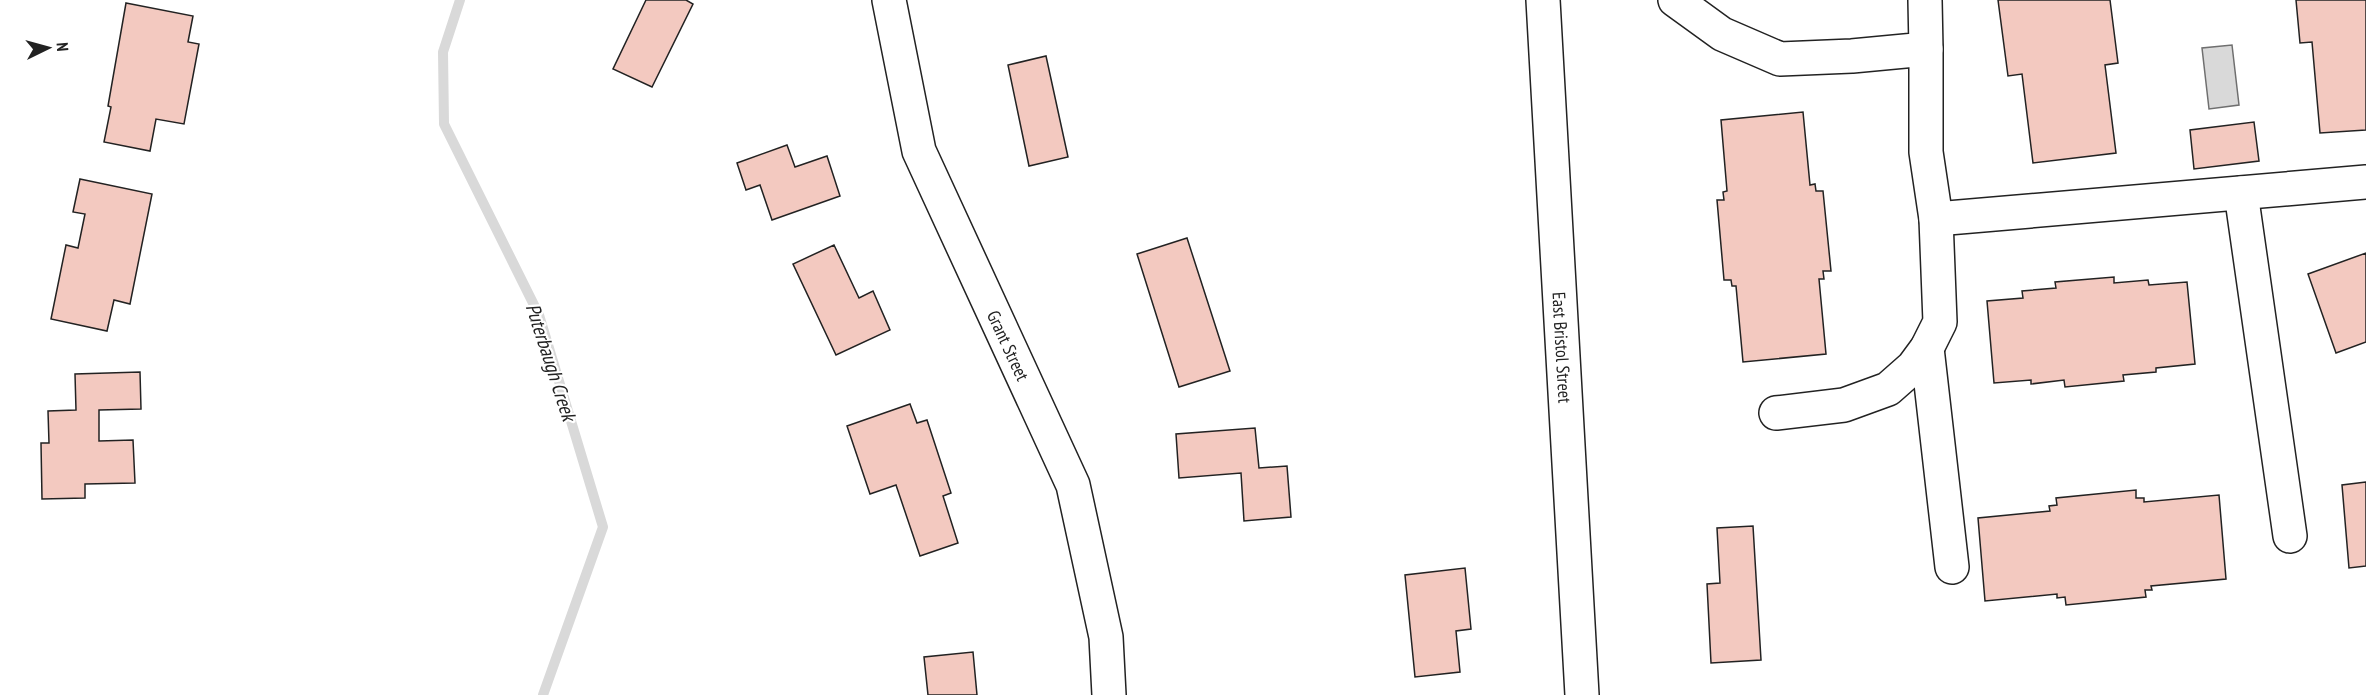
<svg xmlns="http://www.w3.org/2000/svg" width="2366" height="695" font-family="'PT Sans Narrow',sans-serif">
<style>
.water{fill:#d9d9d9;stroke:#6f6f6f;stroke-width:1.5}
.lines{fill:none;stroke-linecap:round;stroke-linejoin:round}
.stream{stroke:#d9d9d9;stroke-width:10}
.building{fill:#f3c9c0;stroke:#222;stroke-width:1.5}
.minor-casing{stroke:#222;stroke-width:36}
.major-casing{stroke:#222;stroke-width:36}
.minor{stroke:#fff;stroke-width:33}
.major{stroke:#fff;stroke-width:33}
.labels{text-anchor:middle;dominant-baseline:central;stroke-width:4.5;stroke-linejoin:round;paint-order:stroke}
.street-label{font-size:18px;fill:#222;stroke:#fff}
.water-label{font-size:20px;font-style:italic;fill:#222;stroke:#fff}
</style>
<rect width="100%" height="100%" fill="#fff"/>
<!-- water -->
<polygon class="water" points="2232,45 2239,105 2209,109 2202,48"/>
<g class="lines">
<!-- stream -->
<polyline class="stream" points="460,0 443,52 444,124 539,315 603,527 543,695"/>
</g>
<!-- building -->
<g class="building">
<polygon points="646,0 686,0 693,4 652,87 613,69"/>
<polygon points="1998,0 2110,0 2118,63 2105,65 2116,153 2033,163 2022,74 2008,76"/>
<polygon points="2296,0 2366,0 2366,130 2320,133 2312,42 2300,43"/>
<polygon points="126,3 193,16 188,42 199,44 184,124 156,119 150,151 104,142 111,107 108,106"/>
<polygon points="1046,56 1068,157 1029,166 1008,65"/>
<polygon points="1803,112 1810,185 1815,184 1816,191 1823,191 1831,271 1823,271 1824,279 1819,279 1826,354 1743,362 1736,286 1732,286 1731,280 1724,280 1717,200 1724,200 1723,192 1727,191 1721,120"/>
<polygon points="2254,122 2259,161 2194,169 2190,130"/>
<polygon points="787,145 795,167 827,156 840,196 772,220 760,185 746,190 737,163"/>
<polygon points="80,179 152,194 130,304 114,300 107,331 51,319 66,245 78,248 85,214 73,212"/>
<polygon points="1187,238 1230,371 1179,387 1137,254"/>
<polygon points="834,245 859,298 873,291 890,330 836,355 793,264"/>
<polygon points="2366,253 2366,342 2336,353 2308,274"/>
<polygon points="2114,277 2114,283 2148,280 2149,285 2187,282 2195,364 2156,368 2156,372 2123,375 2124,381 2065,387 2064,380 2031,384 2031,380 1994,383 1987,301 2023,298 2022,291 2056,288 2055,282"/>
<polygon points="140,372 141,409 99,410 99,441 133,440 135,483 85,484 85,498 42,499 41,443 49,443 48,411 76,410 75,374"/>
<polygon points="910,404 917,423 927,420 951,493 943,496 958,543 920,556 896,485 870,494 847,426"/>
<polygon points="1255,428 1259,468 1287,466 1291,517 1244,521 1241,473 1179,478 1176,434"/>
<polygon points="2366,482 2366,566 2349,568 2342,485"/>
<polygon points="2136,490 2136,498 2144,498 2144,502 2219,495 2226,579 2151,586 2152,590 2145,590 2146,597 2066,605 2065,597 2057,598 2057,594 1985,601 1978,518 2050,511 2049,506 2057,505 2056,498"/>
<polygon points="1753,526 1761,660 1711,663 1707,584 1720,583 1717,528"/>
<polygon points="1465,568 1471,629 1456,631 1460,672 1415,677 1405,575"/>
<polygon points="973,652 977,695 928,695 924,657"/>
</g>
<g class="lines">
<defs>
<g id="minor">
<path id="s1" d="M 889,0 L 919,151 L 1073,485 L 1106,637 L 1109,695"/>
<polyline points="1675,0 1722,34 1780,59 1852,56 1926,49 1925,0"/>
<polyline points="2241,193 2290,536"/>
<polyline points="1936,219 2366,182"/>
<polyline points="1927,348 1952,567"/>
<polyline points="1776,413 1844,405 1888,389 1913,367 1927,348 1940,322 1936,219 1926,152 1926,49"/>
</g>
<g id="major">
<path id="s2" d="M 1543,0 L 1582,695"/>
</g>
</defs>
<!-- minor casing -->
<use href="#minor" class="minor-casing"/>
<!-- major casing -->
<use href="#major" class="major-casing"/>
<!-- minor -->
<use href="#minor" class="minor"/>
<!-- major -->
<use href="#major" class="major"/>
</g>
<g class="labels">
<!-- street labels -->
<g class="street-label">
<text stroke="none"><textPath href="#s1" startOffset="368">Grant Street</textPath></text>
<text stroke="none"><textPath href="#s2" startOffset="348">East Bristol Street</textPath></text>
</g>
<!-- water labels -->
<g class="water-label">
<text transform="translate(551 362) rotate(72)">Puterbaugh Creek</text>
</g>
</g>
<!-- north arrow -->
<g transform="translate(48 48) rotate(85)" stroke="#ffffff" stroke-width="4.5" paint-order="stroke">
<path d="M0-4.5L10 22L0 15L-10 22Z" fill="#222222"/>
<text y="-9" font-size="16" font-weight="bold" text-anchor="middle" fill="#222222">N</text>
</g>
</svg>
